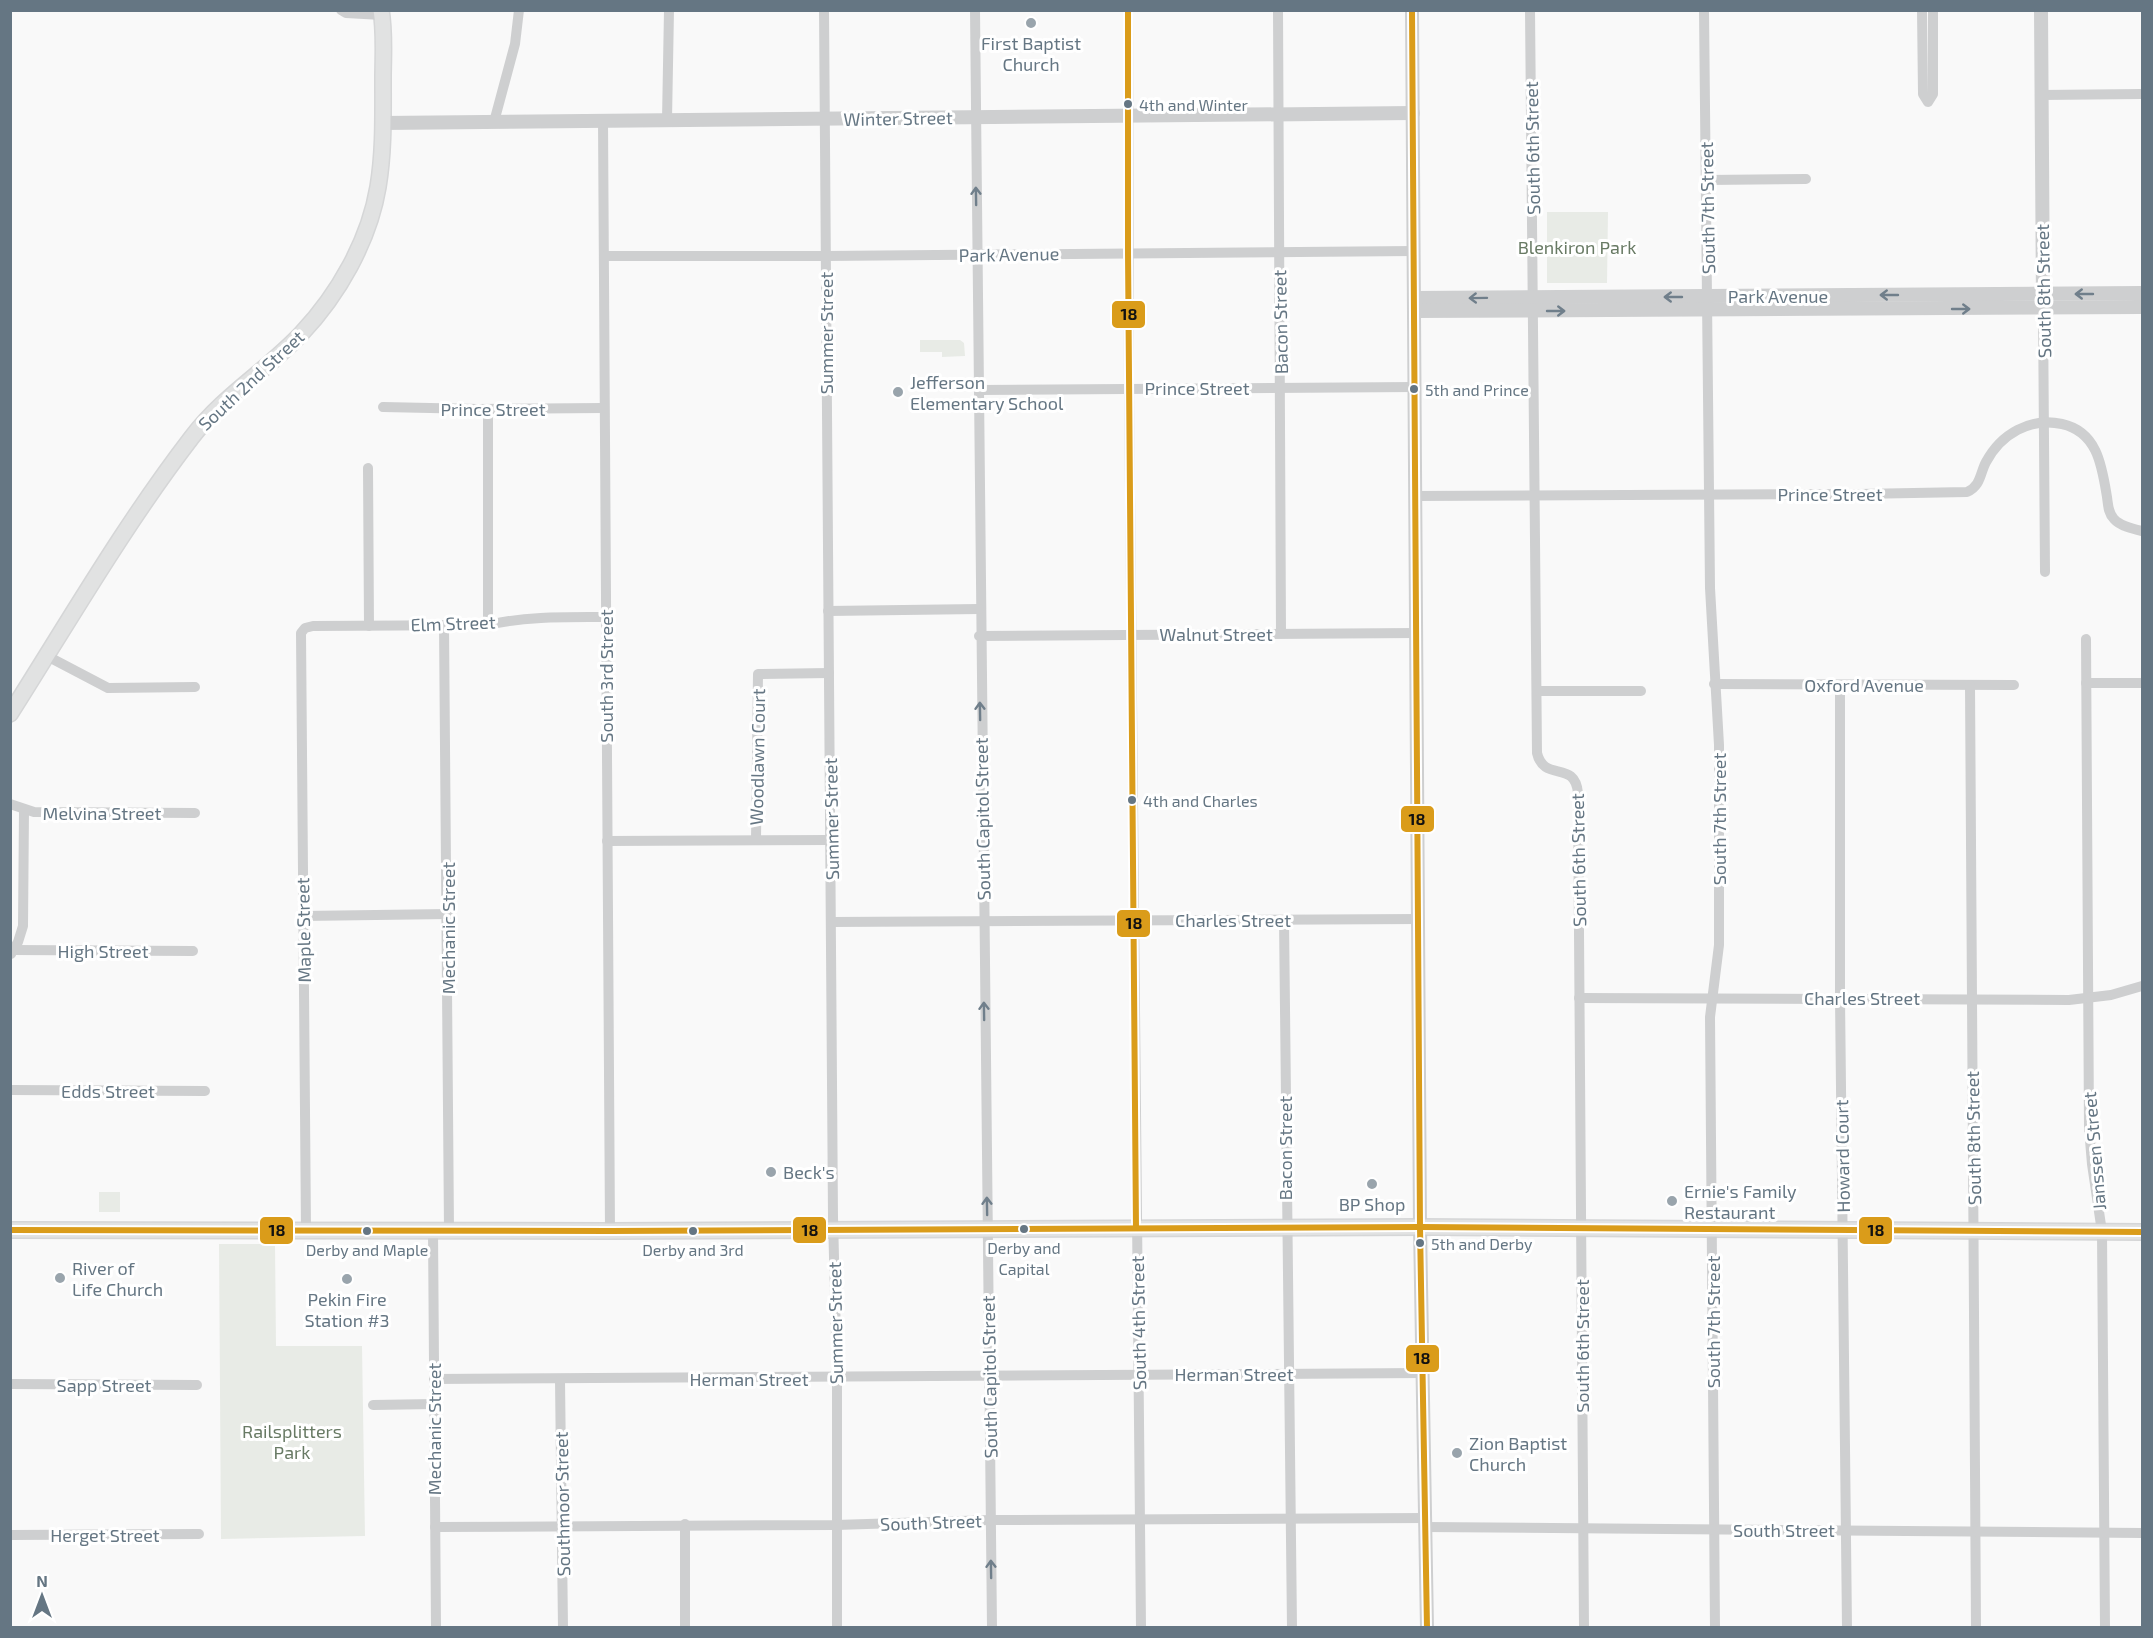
<svg xmlns="http://www.w3.org/2000/svg" width="2153" height="1638" font-family="'Exo 2',sans-serif">
<style>
.green{fill:#e8ebe6}
.lines{fill:none;stroke-linecap:round;stroke-linejoin:round}
.secondary-casing{stroke:#d5d6d7;stroke-width:18}
.minor{stroke:#cecfd0;stroke-width:10}
.tertiary{stroke:#cecfd0;stroke-width:14}
.secondary{stroke:#e1e2e2;stroke-width:15}
.bus-1-casing{stroke:#fff;stroke-width:10}
.bus-1{stroke:#da9c1a;stroke-width:6}
.oneway{stroke:#707f8b}
.poi-dot{fill:#99a4ac;stroke:#fff;stroke-width:2}
.bus-dot{fill:#657683;stroke:#fff;stroke-width:2}
.labels{text-anchor:middle;dominant-baseline:central;stroke-width:6;stroke-linejoin:round;paint-order:stroke}
.bus-label{font-size:16px;fill:#657683;stroke:#fff;text-anchor:start}
.poi-label{font-size:18px;fill:#657683;stroke:#fff;text-anchor:start}
.street-label{font-size:18px;fill:#657683;stroke:#fff}
.park-label{font-size:18px;fill:#687a64;stroke:#fff}
.line-badge{stroke:#fff;stroke-width:2}
.pale-badge-label{font-size:16px;text-anchor:middle;font-weight:bold;fill:#111}
</style>
<rect width="100%" height="100%" fill="#f9f9f9"/>
<!-- green -->
<g class="green">
<polygon points="1547,212 1608,212 1607,283 1547,283"/>
<polygon points="920,340 960,340 964,343 965,356 942,357 942,352 920,352"/>
<rect x="99" y="1192" width="21" height="20"/>
<polygon points="219,1244 275,1244 276,1346 362,1346 365,1536 221,1539"/>
</g>
<g class="lines">
<defs>
<g id="secondary">
<path d="M 10,714 C 69,621 125,524 192,437 C 223,396 266,371 301,334 C 338,295 369,241 378,187 C 384,151 383,115 383,79 C 383,56 385,33 381,10"/>
<polyline points="10,1230 610,1231 1420,1227 2142,1232"/>
</g>
</defs>
<!-- secondary casing -->
<use href="#secondary" class="secondary-casing"/>
<!-- minor -->
<g class="minor">
<polyline points="341,10 346,13 382,15"/>
<polyline points="824,10 833,1217 837,1378 837,1628"/>
<path d="M 975,10 C 978,550 985,1089 992,1628"/>
<polyline points="1128,10 1129,388 1141,1628"/>
<polyline points="1278,10 1281,633"/>
<path d="M 1530,10 L 1537,753 C 1544,783 1575,759 1578,793 L 1584,1628"/>
<polyline points="1704,10 1710,588 1719,745 1719,945 1710,1017 1715,1628"/>
<polyline points="1922,10 1923,94 1928,102 1933,94 1933,10"/>
<polyline points="2041,95 2142,94"/>
<polyline points="667,120 669,10"/>
<polyline points="603,121 610,1231"/>
<polyline points="494,122 515,44 519,10"/>
<polyline points="1707,180 1806,179"/>
<polyline points="604,256 826,256 1414,251"/>
<polyline points="2043,308 2045,572"/>
<polyline points="979,390 1415,387"/>
<polyline points="383,407 477,409 603,408"/>
<polyline points="488,409 488,625"/>
<polyline points="368,468 369,626"/>
<path d="M 1416,496 L 1860,494 L 1967,492 C 1981,486 1980,473 1986,462 C 2001,434 2030,417 2062,424 C 2098,432 2102,467 2107,497 C 2108,504 2108,513 2114,519 C 2120,526 2133,529 2142,531"/>
<polyline points="828,611 979,609"/>
<polyline points="444,625 449,1230"/>
<polyline points="979,636 1416,633"/>
<polyline points="2086,639 2089,1128 2092,1164 2102,1232 2105,1628"/>
<polyline points="47,656 108,688 195,687"/>
<polyline points="2086,683 2142,683"/>
<polyline points="1714,684 2014,685"/>
<polyline points="1840,685 1840,998 1847,1628"/>
<polyline points="1970,685 1976,1628"/>
<polyline points="1537,691 1641,691"/>
<polyline points="10,804 34,812 195,813"/>
<polyline points="756,840 758,674 829,673"/>
<polyline points="607,841 831,840"/>
<polyline points="303,916 448,914"/>
<polyline points="1284,920 1292,1628"/>
<polyline points="831,922 1419,919"/>
<polyline points="13,950 193,951"/>
<polyline points="11,954 18,942 23,926 24,810"/>
<polyline points="1579,998 2069,1000 2111,995 2142,986"/>
<polyline points="10,1090 205,1091"/>
<path d="M 306,1231 L 301,633 L 305,628 L 313,626 L 488,625 C 527,616 565,617 605,617"/>
<polyline points="433,1231 436,1628"/>
<polyline points="434,1379 1423,1373"/>
<polyline points="560,1380 563,1628"/>
<polyline points="10,1384 197,1385"/>
<polyline points="373,1405 434,1404"/>
<polyline points="685,1524 685,1628"/>
<polyline points="435,1527 836,1525 991,1520 1426,1518"/>
<polyline points="1426,1527 2142,1533"/>
<polyline points="10,1535 199,1534"/>
</g>
<!-- tertiary -->
<g class="tertiary">
<polyline points="1412,10 1420,1227 1427,1628"/>
<polyline points="2041,10 2043,302"/>
<polyline points="383,123 1413,113"/>
<polyline points="1414,298 2142,293"/>
<polyline points="1414,311 2142,307"/>
</g>
<!-- secondary -->
<use href="#secondary" class="secondary"/>
<defs>
<g id="bus-1">
<polyline points="1128,10 1128,253 1136,1228"/>
<polyline points="1412,10 1420,1227 1427,1628"/>
<polyline points="10,1230 610,1231 1420,1227 2142,1232"/>
</g>
</defs>
<!-- bus-1 casing -->
<use href="#bus-1" class="bus-1-casing"/>
<!-- bus-1 -->
<use href="#bus-1" class="bus-1"/>
</g>
<!-- one-way arrows -->
<defs><path id="oneway-shaft" d="M-6 0H5M1.5-3L5.5 0L1.5 3" fill="none" stroke-width="1.6" stroke-linecap="round" stroke-linejoin="round" transform="scale(1.5)"/></defs>
<g class="oneway">
<use href="#oneway-shaft" transform="translate(976 196) rotate(-91)"/>
<use href="#oneway-shaft" transform="translate(2084 294) rotate(180)"/>
<use href="#oneway-shaft" transform="translate(1889 295) rotate(180)"/>
<use href="#oneway-shaft" transform="translate(1673 297) rotate(180)"/>
<use href="#oneway-shaft" transform="translate(1478 298) rotate(179)"/>
<use href="#oneway-shaft" transform="translate(1961 309)"/>
<use href="#oneway-shaft" transform="translate(1556 311)"/>
<use href="#oneway-shaft" transform="translate(980 711) rotate(-91)"/>
<use href="#oneway-shaft" transform="translate(984 1011) rotate(-91)"/>
<use href="#oneway-shaft" transform="translate(987 1206) rotate(-91)"/>
<use href="#oneway-shaft" transform="translate(991 1569) rotate(-91)"/>
</g>
<!-- markers -->
<g class="poi-dot">
<circle cx="1031" cy="23" r="6"/>
<circle cx="898" cy="392" r="6"/>
<circle cx="771" cy="1172" r="6"/>
<circle cx="1372" cy="1184" r="6"/>
<circle cx="1672" cy="1201" r="6"/>
<circle cx="60" cy="1278" r="6"/>
<circle cx="347" cy="1279" r="6"/>
<circle cx="1457" cy="1453" r="6"/>
</g>
<g class="bus-dot">
<circle cx="1128" cy="104" r="5"/>
<circle cx="1414" cy="389" r="5"/>
<circle cx="1132" cy="800" r="5"/>
<circle cx="1024" cy="1229" r="5"/>
<circle cx="367" cy="1231" r="5"/>
<circle cx="693" cy="1231" r="5"/>
<circle cx="1420" cy="1243" r="5"/>
</g>
<g class="labels">
<!-- bus labels -->
<g class="bus-label">
<text x="1139" y="104">4th and Winter</text>
<text x="1425" y="389">5th and Prince</text>
<text x="1143" y="800">4th and Charles</text>
<text x="1431" y="1243">5th and Derby</text>
<text x="1024" y="1247" text-anchor="middle">Derby and<tspan x="1024" dy="21">Capital</tspan></text>
<text x="367" y="1249" text-anchor="middle">Derby and Maple</text>
<text x="693" y="1249" text-anchor="middle">Derby and 3rd</text>
</g>
<!-- poi labels -->
<g class="poi-label">
<text x="1031" y="43" text-anchor="middle">First Baptist<tspan x="1031" dy="21">Church</tspan></text>
<text x="910" y="382">Jefferson<tspan x="910" dy="21">Elementary School</tspan></text>
<text x="783" y="1172">Beck's</text>
<text x="1684" y="1191">Ernie's Family<tspan x="1684" dy="21">Restaurant</tspan></text>
<text x="1372" y="1204" text-anchor="middle">BP Shop</text>
<text x="72" y="1268">River of<tspan x="72" dy="21">Life Church</tspan></text>
<text x="347" y="1299" text-anchor="middle">Pekin Fire<tspan x="347" dy="21">Station #3</tspan></text>
<text x="1469" y="1443">Zion Baptist<tspan x="1469" dy="21">Church</tspan></text>
</g>
<!-- street labels -->
<g class="street-label">
<text transform="translate(898 118) rotate(-1)">Winter Street</text>
<text transform="translate(1532 148) rotate(-91)">South 6th Street</text>
<text transform="translate(1707 208) rotate(-91)">South 7th Street</text>
<text transform="translate(1009 254) rotate(-1)">Park Avenue</text>
<text transform="translate(2043 291) rotate(-91)">South 8th Street</text>
<text x="1778" y="296">Park Avenue</text>
<text transform="translate(1280 322) rotate(-91)">Bacon Street</text>
<text transform="translate(826 333) rotate(-90)">Summer Street</text>
<text transform="translate(251 380) rotate(-43)">South 2nd Street</text>
<text x="1197" y="388">Prince Street</text>
<text x="493" y="409">Prince Street</text>
<text x="1830" y="494">Prince Street</text>
<text transform="translate(453 623) rotate(-2)">Elm Street</text>
<text x="1216" y="634">Walnut Street</text>
<text transform="translate(606 676) rotate(-90)">South 3rd Street</text>
<text x="1864" y="685">Oxford Avenue</text>
<text transform="translate(757 757) rotate(-89)">Woodlawn Court</text>
<text x="102" y="813">Melvina Street</text>
<text transform="translate(831 819) rotate(-91)">Summer Street</text>
<text transform="translate(982 819) rotate(-91)">South Capitol Street</text>
<text transform="translate(1719 819) rotate(-90)">South 7th Street</text>
<text transform="translate(1578 860) rotate(-91)">South 6th Street</text>
<text x="1233" y="920">Charles Street</text>
<text transform="translate(448 928) rotate(-90)">Mechanic Street</text>
<text transform="translate(303 930) rotate(-91)">Maple Street</text>
<text x="103" y="951">High Street</text>
<text x="1862" y="998">Charles Street</text>
<text x="108" y="1091">Edds Street</text>
<text transform="translate(1973 1138) rotate(-91)">South 8th Street</text>
<text transform="translate(1285 1148) rotate(-90)">Bacon Street</text>
<text transform="translate(2094 1151) rotate(-95)">Janssen Street</text>
<text transform="translate(1842 1156) rotate(-91)">Howard Court</text>
<text transform="translate(1713 1322) rotate(-90)">South 7th Street</text>
<text transform="translate(835 1323) rotate(-91)">Summer Street</text>
<text transform="translate(1138 1323) rotate(-91)">South 4th Street</text>
<text transform="translate(1582 1346) rotate(-90)">South 6th Street</text>
<text x="1234" y="1374">Herman Street</text>
<text transform="translate(989 1377) rotate(-91)">South Capitol Street</text>
<text x="749" y="1379">Herman Street</text>
<text x="104" y="1385">Sapp Street</text>
<text transform="translate(434 1429) rotate(-90)">Mechanic Street</text>
<text transform="translate(562 1504) rotate(-91)">Southmoor Street</text>
<text transform="translate(931 1522) rotate(-2)">South Street</text>
<text x="1784" y="1530">South Street</text>
<text x="105" y="1535">Herget Street</text>
</g>
<!-- park labels -->
<g class="park-label">
<text x="1577" y="247">Blenkiron Park</text>
<text x="292" y="1431">Railsplitters<tspan x="292" dy="21">Park</tspan></text>
</g>
</g>
<g class="line-badge">
<rect x="1111" y="300" width="35" height="29" rx="6" fill="#da9c1a"/>
<rect x="1400" y="805" width="35" height="28" rx="6" fill="#da9c1a"/>
<rect x="1116" y="909" width="35" height="29" rx="6" fill="#da9c1a"/>
<rect x="792" y="1216" width="35" height="28" rx="6" fill="#da9c1a"/>
<rect x="1858" y="1216" width="35" height="29" rx="6" fill="#da9c1a"/>
<rect x="259" y="1216" width="35" height="29" rx="6" fill="#da9c1a"/>
<rect x="1405" y="1344" width="35" height="29" rx="6" fill="#da9c1a"/>
</g>
<g class="pale-badge-label">
<text x="1129" y="320">18</text>
<text x="1417" y="825">18</text>
<text x="1134" y="929">18</text>
<text x="810" y="1236">18</text>
<text x="1876" y="1236">18</text>
<text x="277" y="1236">18</text>
<text x="1422" y="1364">18</text>
</g>
<!-- border -->
<rect width="2153" height="1638" fill="none" stroke="#657683" stroke-width="24"/>
<!-- north arrow -->
<g transform="translate(42 1596)" stroke="#ffffff" stroke-width="4.5" paint-order="stroke">
<path d="M0-4.5L10 22L0 15L-10 22Z" fill="#657683"/>
<text y="-9" font-size="16" font-weight="bold" text-anchor="middle" fill="#657683">N</text>
</g>
</svg>
